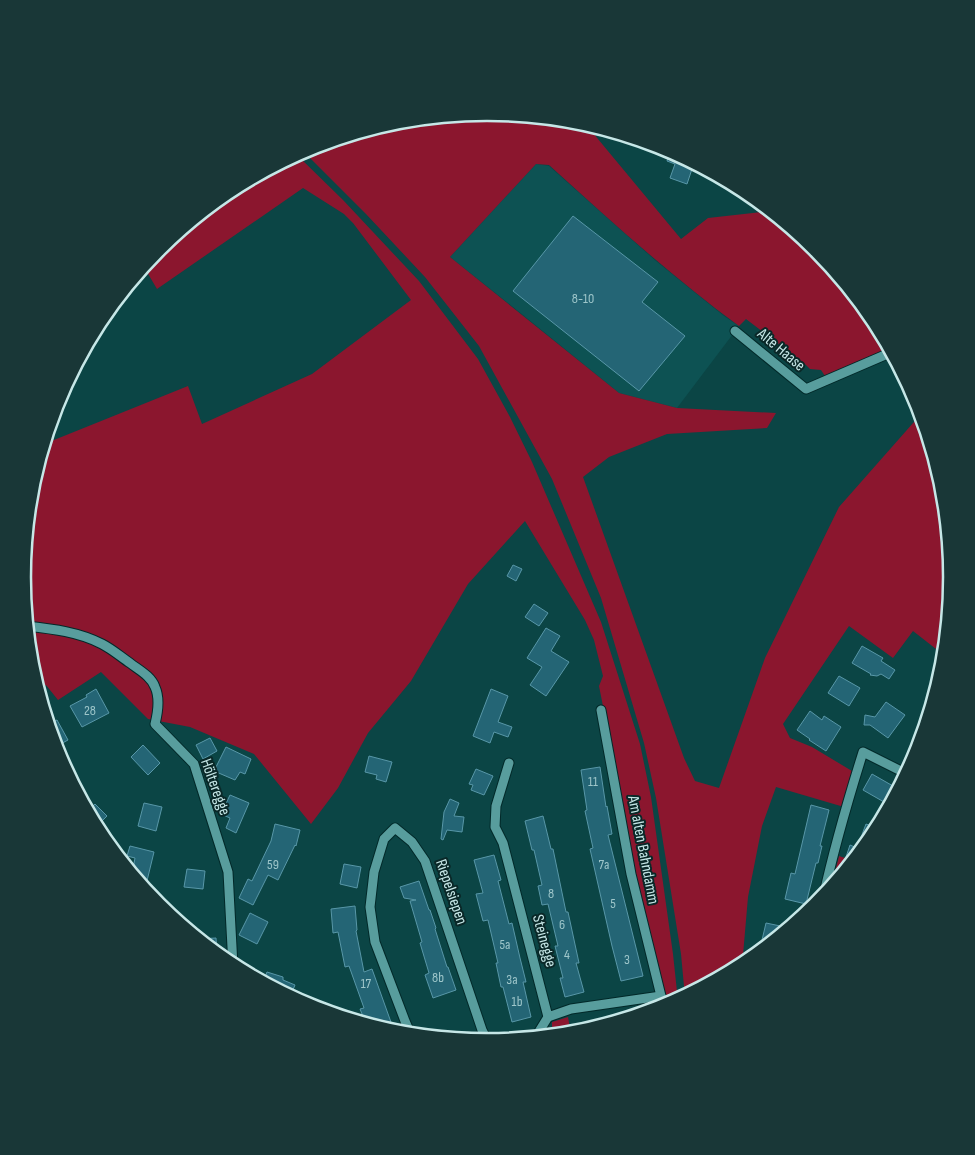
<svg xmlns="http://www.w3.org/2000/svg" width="975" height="1155" font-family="'Sofia Sans Condensed',sans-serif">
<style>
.built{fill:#0d5253}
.green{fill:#8b162e}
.building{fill:#246575;stroke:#5897a8}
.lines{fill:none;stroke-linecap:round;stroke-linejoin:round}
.minor-casing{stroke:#022929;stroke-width:11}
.minor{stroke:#589d9d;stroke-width:9}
.labels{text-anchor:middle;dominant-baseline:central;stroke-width:4;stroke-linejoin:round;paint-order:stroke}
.number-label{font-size:14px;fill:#9ec6ca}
.street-label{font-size:16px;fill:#c6e7e7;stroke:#0a2828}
.rim{fill:none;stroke:#c6e7e7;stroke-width:2.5}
</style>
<rect width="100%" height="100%" fill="#0b4545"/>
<!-- built -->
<polygon class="built" points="536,164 549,166 656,261 724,316 739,326 677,408 619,393 518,311 450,257"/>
<!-- green -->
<g class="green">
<path d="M 488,113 L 579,121 L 589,125 L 588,127 L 681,239 L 708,218 L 770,211 L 817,249 L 874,319 L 889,348 L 825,376 L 821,370 L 810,369 L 806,365 L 746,319 L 739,326 C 672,277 611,221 549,165 L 536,164 L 450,257 L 619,393 L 677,408 L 776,413 L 767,428 L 667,434 L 609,457 L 583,477 L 684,758 L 695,781 L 719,788 L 765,658 L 839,507 L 921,414 L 944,487 L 952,578 L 945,656 L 913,631 L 893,658 L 849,626 L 783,724 L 790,738 L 812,747 L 852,771 L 844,807 L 776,787 L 762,826 L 748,897 L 743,955 L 750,961 L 739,968 L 734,966 L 731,972 L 685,997 L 681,954 L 656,798 L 644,743 L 601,598 L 552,479 L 479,346 L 425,277 L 366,214 L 303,151 L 310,148 L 397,121 Z"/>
<polygon points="297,155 343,200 419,281 478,359 510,417 532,462 601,622 640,744 651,797 673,954 678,1001 665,1007 629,857 614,762 599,686 603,676 594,640 585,620 525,521 468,584 411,681 368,733 338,788 311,824 254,754 190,727 148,719 101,672 58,700 46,685 38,690 31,668 23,577 31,487 44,444 188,386 202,424 312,374 411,300 353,223 344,214 303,188 157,289 144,267 159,248 229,191"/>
<polygon points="839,856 854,861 831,888"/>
<polygon points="568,1017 571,1034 547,1037 552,1031 552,1022"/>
</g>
<!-- building -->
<g class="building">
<polygon points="670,151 701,167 699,171 692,169 687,184 670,178 675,164 667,161"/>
<polygon points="573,216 658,282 642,302 685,336 639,391 513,291"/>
<polygon points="513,565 522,569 516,581 507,576"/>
<polygon points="534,604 548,613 539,626 525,617"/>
<polygon points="546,628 560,636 551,651 569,662 546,696 530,685 542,667 527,658"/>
<polygon points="862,646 883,658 881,661 895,670 889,679 881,674 877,676 870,675 871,674 852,663"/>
<polygon points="839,676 860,688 849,706 828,693"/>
<polygon points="96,689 109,713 82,727 70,706 87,697 86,695"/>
<polygon points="491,689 508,696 498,722 512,727 508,737 494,732 490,743 473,736"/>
<polygon points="886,702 905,715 888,738 870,725 864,725 865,715 875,717"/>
<polygon points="810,711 822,720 824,716 841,727 826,751 809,740 810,739 797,730"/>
<polygon points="57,720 68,740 55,747 48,724"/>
<polygon points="210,738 217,751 203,759 196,745"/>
<polygon points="143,745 160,763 148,775 131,757"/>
<polygon points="226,747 251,759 245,774 240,772 235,780 214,771"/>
<polygon points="369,756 392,762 386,782 376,779 377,775 365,772"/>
<polygon points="600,767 606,807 607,806 612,834 608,835 643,976 621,981 612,946 590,849 593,848 585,811 587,810 581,770"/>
<polygon points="476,769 493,776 484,795 471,790 473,785 469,784"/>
<polygon points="872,774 893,786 884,802 863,790"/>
<polygon points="230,795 249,803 236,833 226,828 230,818 221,814"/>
<polygon points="450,799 459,803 454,816 464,817 462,832 447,830 443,840 441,839 444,812"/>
<polygon points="144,803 162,807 156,831 138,826"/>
<polygon points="95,804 107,816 96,827 88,811"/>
<polygon points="811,805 829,810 820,846 822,846 818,863 816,863 806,904 785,899 791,873 795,874"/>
<polygon points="543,816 551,849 553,849 566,912 568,912 579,963 576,963 584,992 565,997 560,978 563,978 555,946 558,946 548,904 542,905 538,886 542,885 534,850 532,850 525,821"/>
<polygon points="275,824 300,830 296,846 295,845 278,880 268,875 253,905 239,898 248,879 252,881 271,841"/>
<polygon points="866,824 874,827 869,842 854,860 846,857 850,845 857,848"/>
<polygon points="130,846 154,852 145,889 132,874 135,858 127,856"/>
<polygon points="494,855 501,880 498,881 509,924 512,923 520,958 526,982 523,982 531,1017 512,1022 503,987 501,987 496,963 498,963 488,920 483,921 476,894 483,893 474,860"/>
<polygon points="344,864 361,867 357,888 340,884"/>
<polygon points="187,869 205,871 203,889 184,887"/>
<polygon points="419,881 429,910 430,910 436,928 435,929 447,967 448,967 456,990 433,998 425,975 429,973 420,943 422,942 410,901 416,900 404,898 400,887"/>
<polygon points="355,906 357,930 356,931 364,972 372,969 392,1025 382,1029 366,1024 360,1009 364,1008 349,966 345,967 338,932 333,933 331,909"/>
<polygon points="250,913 268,922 257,944 239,935"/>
<polygon points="766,923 790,928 759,953"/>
<polygon points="216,938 217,954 198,939"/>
<polygon points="267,972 283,977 283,980 295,985 290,997 263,982"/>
</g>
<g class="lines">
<defs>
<g id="minor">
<polyline points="735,331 806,389 892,352"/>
<path d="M 27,626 C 53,629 79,632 102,644 C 112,649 121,657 130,663 C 139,670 151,676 155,687 C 160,698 158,712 155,724 L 194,764 L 228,872 L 233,966"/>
<polyline points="601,710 631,874 661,996 662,1008"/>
<polyline points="509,763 496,806 495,827 503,843 548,1017 571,1009 661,996"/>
<path d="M 823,898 C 834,848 848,800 863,752 L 907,774"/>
<polyline points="411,1035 405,1021 375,942 370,907 374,872 384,839 395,828 412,842 425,861 482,1030 488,1042"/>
<polyline points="535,1038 548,1017"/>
</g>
</defs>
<!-- minor casing -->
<use href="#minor" class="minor-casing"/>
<!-- minor -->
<use href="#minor" class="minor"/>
</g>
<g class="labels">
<!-- number labels -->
<g class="number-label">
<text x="583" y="298">8-10</text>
<text x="90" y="710">28</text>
<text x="593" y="781">11</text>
<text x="273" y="864">59</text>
<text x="604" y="864">7a</text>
<text x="551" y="893">8</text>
<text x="613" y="903">5</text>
<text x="562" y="924">6</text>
<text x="505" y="944">5a</text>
<text x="567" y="954">4</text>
<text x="627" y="959">3</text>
<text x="438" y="977">8b</text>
<text x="512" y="979">3a</text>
<text x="366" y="983">17</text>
<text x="517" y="1001">1b</text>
</g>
<!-- street labels -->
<g class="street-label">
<text transform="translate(781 350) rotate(40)">Alte Haase</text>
<text transform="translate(215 787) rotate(70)">Hölteregge</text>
<text transform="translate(643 850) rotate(79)">Am alten Bahndamm</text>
<text transform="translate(451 892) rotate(71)">Riepelsiepen</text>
<text transform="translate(544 941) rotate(75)">Steinegge</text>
</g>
</g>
<!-- crop -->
<path d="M0 0H975V1155H0ZM31 577a456 456 0 1 1 912 0a456 456 0 1 1-912 0Z" fill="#193737" fill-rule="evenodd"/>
<path class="rim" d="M31 577a456 456 0 1 1 912 0a456 456 0 1 1-912 0Z"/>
</svg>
